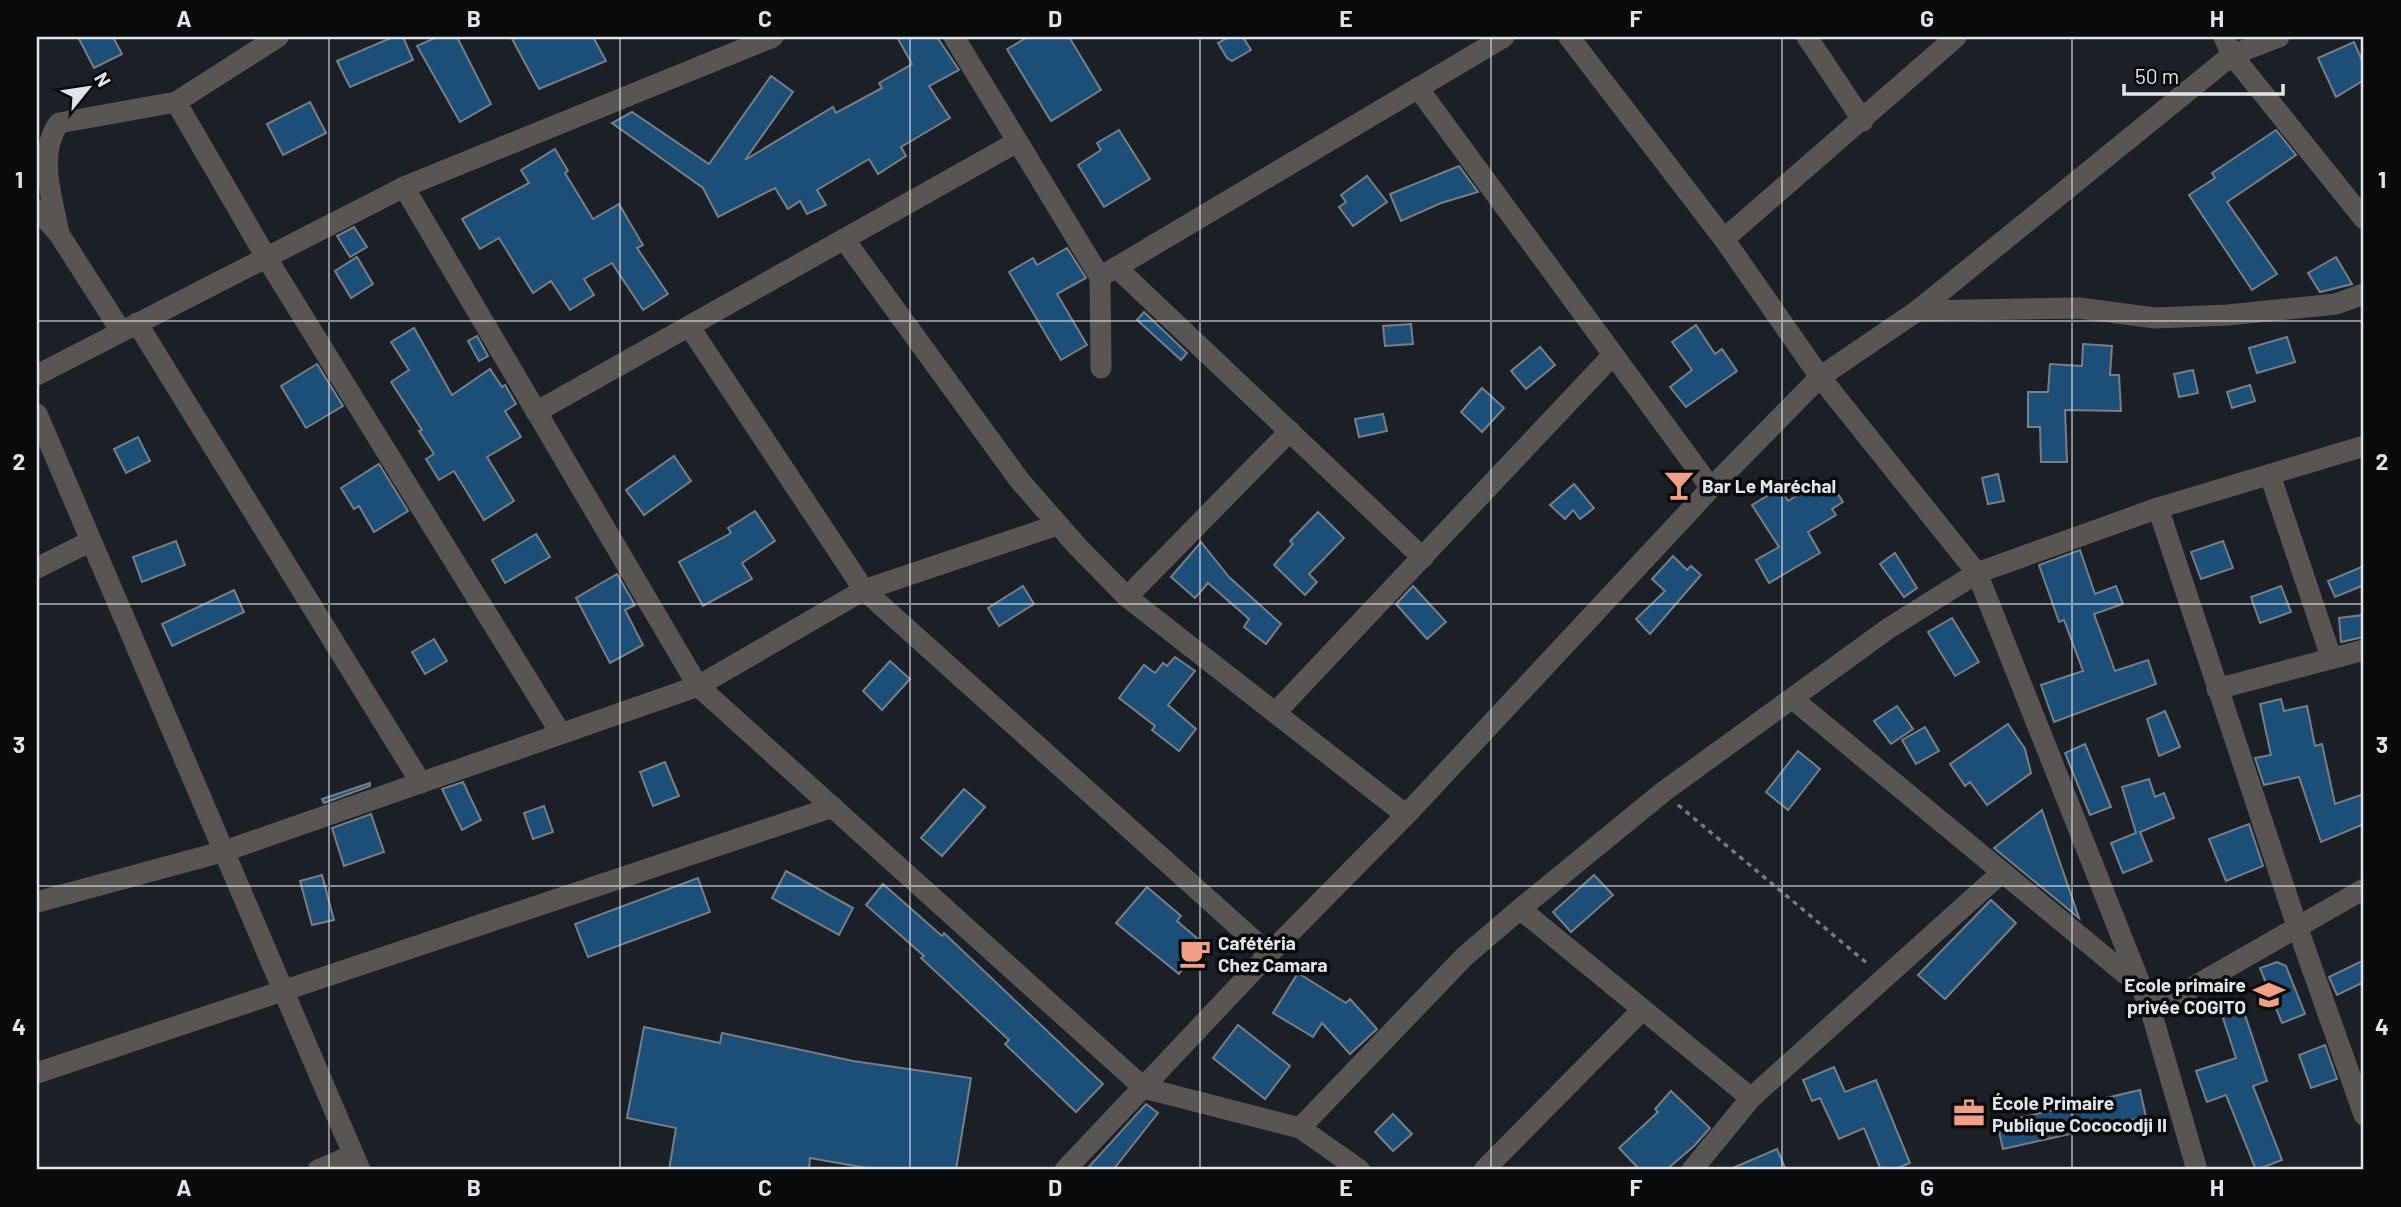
<svg xmlns="http://www.w3.org/2000/svg" width="2401" height="1207" font-family="Barlow,sans-serif">
<style>
.building{fill:#1b4f78;stroke:#777e85;stroke-width:2}
.lines{fill:none;stroke-linecap:round;stroke-linejoin:round}
.path{stroke:#767a7f;stroke-width:3.5;stroke-dasharray:5 5;stroke-linecap:butt}
.minor{stroke:#595553;stroke-width:21}
.grid{fill:none;stroke:#e1e5e9;stroke-width:2;stroke-opacity:0.55}
.labels{text-anchor:middle;dominant-baseline:central;stroke-width:7;stroke-linejoin:round;paint-order:stroke}
.poi-label{font-size:19px;font-weight:bold;fill:#e1e5e9;stroke:#080a0c;text-anchor:start}
.neatline{fill:none;stroke:#e1e5e9;stroke-width:2.5}
.grid-label{font-size:23px;text-anchor:middle;font-weight:bold;fill:#e1e5e9}
</style>
<rect width="100%" height="100%" fill="#1b2026"/>
<!-- building -->
<g class="building">
<polygon points="78,37 113,37 122,54 94,68"/>
<polygon points="393,37 403,37 413,60 350,87 337,61"/>
<polygon points="437,37 457,37 491,104 460,122 417,46"/>
<polygon points="511,37 593,37 606,61 539,89"/>
<polygon points="897,37 937,37 959,70 929,86 950,118 901,147 906,156 878,174 869,159 817,190 826,205 807,214 800,201 788,209 775,188 718,217 703,188 612,123 632,112 709,164 771,76 793,92 745,160 833,107 836,113 882,88 879,83 912,64"/>
<polygon points="1028,37 1069,37 1101,90 1051,121 1007,49"/>
<polygon points="1229,37 1243,37 1251,50 1232,61 1227,58 1218,43"/>
<polygon points="2354,42 2364,65 2364,80 2336,97 2318,58"/>
<polygon points="310,102 326,133 283,155 267,124"/>
<polygon points="1119,130 1150,179 1104,207 1078,165 1101,150 1097,143"/>
<polygon points="2276,130 2296,155 2227,202 2277,274 2252,290 2189,195 2215,178 2212,173"/>
<polygon points="555,149 568,171 565,173 593,219 619,204 643,245 637,248 668,294 643,310 612,263 584,279 594,295 570,310 551,281 533,293 499,238 480,249 462,219 529,183 521,170"/>
<polygon points="1459,166 1478,192 1441,203 1401,221 1390,194"/>
<polygon points="1367,176 1387,202 1353,226 1339,207 1346,202 1341,195"/>
<polygon points="354,227 367,247 350,257 337,236"/>
<polygon points="1067,248 1086,278 1057,294 1087,345 1061,360 1009,272 1033,258 1037,265"/>
<polygon points="357,257 373,284 351,298 335,271"/>
<polygon points="2336,257 2352,284 2320,292 2308,273"/>
<polygon points="1144,312 1187,353 1181,360 1137,320"/>
<polygon points="1411,324 1413,344 1385,346 1383,326"/>
<polygon points="1696,325 1715,354 1722,349 1737,371 1686,407 1670,387 1692,370 1672,342"/>
<polygon points="414,328 452,395 490,369 502,387 505,385 516,404 505,411 521,437 487,457 514,501 484,520 454,471 439,480 426,459 434,454 419,431 422,430 391,382 409,370 391,342"/>
<polygon points="477,336 488,356 479,361 468,341"/>
<polygon points="2287,337 2295,362 2257,373 2249,348"/>
<polygon points="2083,344 2112,346 2110,375 2119,375 2121,411 2065,410 2067,462 2041,462 2040,427 2028,427 2028,392 2048,392 2050,364 2082,366"/>
<polygon points="1540,347 1555,365 1526,389 1511,371"/>
<polygon points="317,364 343,406 306,428 281,386"/>
<polygon points="2193,370 2198,393 2179,397 2174,374"/>
<polygon points="2250,385 2255,401 2232,408 2227,392"/>
<polygon points="1482,388 1504,408 1482,432 1461,412"/>
<polygon points="1383,414 1387,431 1359,437 1355,419"/>
<polygon points="138,437 150,461 126,473 114,449"/>
<polygon points="674,456 691,481 644,515 626,490"/>
<polygon points="379,464 408,511 374,532 359,506 354,509 341,488"/>
<polygon points="1998,474 2004,501 1988,504 1982,478"/>
<polygon points="1574,484 1594,508 1580,519 1573,510 1565,519 1550,505"/>
<polygon points="1816,484 1823,495 1834,488 1843,502 1832,509 1836,515 1808,532 1820,553 1769,583 1756,560 1779,547 1752,505 1780,488 1788,501"/>
<polygon points="755,511 775,541 742,563 752,579 703,606 679,562 731,533 728,528"/>
<polygon points="1318,512 1344,538 1309,574 1317,582 1305,595 1274,565 1293,544 1290,541"/>
<polygon points="536,534 550,557 505,583 492,560"/>
<polygon points="176,541 185,565 142,582 133,557"/>
<polygon points="2223,541 2233,568 2201,579 2191,552"/>
<polygon points="1201,542 1229,577 1281,624 1266,644 1244,627 1249,619 1208,583 1195,598 1171,577"/>
<polygon points="2080,550 2095,594 2116,586 2123,604 2094,614 2115,671 2148,660 2156,684 2054,722 2041,685 2083,671 2064,620 2059,622 2039,565"/>
<polygon points="1895,553 1917,588 1904,597 1880,564"/>
<polygon points="1673,556 1687,570 1691,566 1701,575 1650,634 1636,619 1665,591 1652,579"/>
<polygon points="2364,566 2364,585 2335,597 2328,581"/>
<polygon points="617,574 635,605 625,610 643,645 610,663 576,598"/>
<polygon points="1023,586 1034,604 999,626 988,608"/>
<polygon points="1413,586 1446,622 1427,639 1396,604"/>
<polygon points="2281,586 2291,612 2260,623 2251,597"/>
<polygon points="234,590 244,612 172,646 162,624"/>
<polygon points="2364,615 2364,637 2341,642 2339,618"/>
<polygon points="1952,618 1979,662 1955,676 1928,632"/>
<polygon points="434,639 447,661 425,674 412,652"/>
<polygon points="1175,657 1195,671 1168,705 1196,729 1179,751 1152,730 1155,726 1119,698 1144,665 1155,673 1163,663 1167,666"/>
<polygon points="890,661 910,679 882,710 863,691"/>
<polygon points="2281,699 2284,711 2307,706 2315,746 2322,744 2335,804 2364,794 2364,824 2321,842 2299,777 2264,785 2255,758 2271,755 2260,704"/>
<polygon points="1897,706 1913,729 1891,744 1874,721"/>
<polygon points="2165,711 2180,747 2159,756 2147,719"/>
<polygon points="2008,724 2025,749 2031,773 1987,805 1970,782 1965,786 1950,764"/>
<polygon points="1925,727 1939,751 1916,764 1902,740"/>
<polygon points="2085,744 2111,807 2090,815 2065,753"/>
<polygon points="1798,751 1820,769 1788,810 1766,792"/>
<polygon points="665,762 679,796 653,806 640,772"/>
<polygon points="2149,779 2155,797 2164,793 2174,818 2140,832 2152,861 2123,873 2111,843 2136,833 2122,787"/>
<polygon points="463,782 481,820 462,830 442,789"/>
<polygon points="370,783 370,786 324,803 322,799"/>
<polygon points="964,789 985,807 942,856 921,838"/>
<polygon points="544,806 553,832 533,839 524,813"/>
<polygon points="2042,810 2079,918 1994,848"/>
<polygon points="371,814 384,852 344,866 332,828"/>
<polygon points="2249,824 2263,866 2226,881 2209,839"/>
<polygon points="786,871 853,908 839,935 772,898"/>
<polygon points="322,875 334,920 312,925 300,881"/>
<polygon points="1594,875 1613,895 1571,932 1553,912"/>
<polygon points="698,878 710,912 588,957 575,924"/>
<polygon points="883,884 942,936 944,933 1103,1084 1076,1112 1005,1044 1009,1040 921,958 924,956 866,905"/>
<polygon points="1147,887 1181,916 1177,921 1206,946 1192,964 1188,961 1179,974 1116,923"/>
<polygon points="1991,900 2016,923 1945,999 1918,975"/>
<polygon points="2364,960 2364,982 2337,995 2329,977"/>
<polygon points="2277,962 2286,966 2305,1014 2282,1023 2260,968"/>
<polygon points="1298,973 1346,1003 1350,999 1377,1029 1350,1054 1322,1023 1313,1037 1273,1013"/>
<polygon points="2241,1003 2267,1081 2253,1086 2282,1160 2256,1170 2226,1095 2207,1102 2196,1071 2236,1058 2220,1009"/>
<polygon points="1238,1025 1290,1066 1265,1099 1213,1058"/>
<polygon points="644,1027 720,1043 722,1033 853,1061 971,1078 956,1170 878,1170 810,1158 809,1170 669,1170 676,1128 627,1118"/>
<polygon points="2325,1045 2337,1079 2311,1088 2299,1055"/>
<polygon points="1834,1067 1845,1092 1876,1080 1910,1163 1893,1170 1881,1170 1864,1128 1839,1139 1820,1098 1812,1101 1803,1080"/>
<polygon points="2140,1090 2146,1117 2003,1149 1997,1123"/>
<polygon points="1671,1091 1710,1128 1694,1146 1666,1170 1640,1170 1619,1148 1658,1112 1655,1109"/>
<polygon points="1146,1104 1158,1113 1113,1170 1086,1170"/>
<polygon points="1393,1114 1412,1134 1393,1151 1375,1132"/>
<polygon points="1777,1149 1786,1170 1728,1170"/>
</g>
<g class="lines">
<!-- path -->
<polyline class="path" points="1678,805 1868,964"/>
<!-- minor -->
<g class="minor">
<polyline points="954,37 1100,277 1101,368"/>
<polyline points="1569,37 1724,239 1820,377 1977,573 2151,1011 2197,1170"/>
<polyline points="1807,37 1863,121"/>
<polyline points="2279,37 2232,55 2364,219"/>
<polyline points="1418,88 1711,488"/>
<polyline points="176,102 266,257 560,732"/>
<polyline points="404,187 698,686 1144,1088 1300,1128 1360,1170"/>
<polyline points="37,209 59,234 121,331"/>
<path d="M 59,234 C 53,199 36,155 59,123 L 176,102 L 278,37"/>
<polyline points="844,239 1020,481 1077,546 1127,597 1406,815"/>
<polyline points="1724,239 1956,37"/>
<polyline points="1116,267 1423,558"/>
<polyline points="1100,277 1504,37"/>
<polyline points="1917,311 2079,308 2155,318 2228,315 2336,304 2364,294"/>
<polyline points="137,323 421,783"/>
<polyline points="689,326 864,590 1269,954"/>
<polyline points="37,375 404,187 773,37"/>
<polyline points="536,412 1017,142"/>
<polyline points="37,414 360,1170"/>
<polyline points="2270,475 2331,657"/>
<polyline points="2158,508 2297,926 2364,1115"/>
<polyline points="37,568 89,542"/>
<polyline points="1127,597 1290,431"/>
<polyline points="2217,689 2364,650"/>
<polyline points="1794,700 2140,986"/>
<polyline points="1277,711 1613,355"/>
<polyline points="37,902 225,851 698,686 864,590 1057,525"/>
<polyline points="1520,909 1751,1098"/>
<polyline points="2151,1011 2364,889"/>
<polyline points="37,1073 833,807"/>
<polyline points="1300,1128 1465,956 1520,909 1663,792 1889,628 1977,573 2158,508 2364,446"/>
<polyline points="318,1170 353,1155"/>
<polyline points="1065,1170 1269,954 1406,815 1711,488 1820,377 1917,311 2232,55 2224,37"/>
<polyline points="1484,1170 1641,1011"/>
<polyline points="1692,1170 1751,1098 2000,874"/>
</g>
</g>
<!-- grid -->
<path class="grid" d="M 329,37 L 329,1170M 620,37 L 620,1170M 910,37 L 910,1170M 1200,37 L 1200,1170M 1491,37 L 1491,1170M 1782,37 L 1782,1170M 2072,37 L 2072,1170M 37,321 L 2364,321M 37,604 L 2364,604M 37,886 L 2364,886"/>
<!-- icons -->
<defs>
<symbol id="bar-bare" viewBox="-9 -9 18 18"><path d="M-6-5H6L.8 .8V4.5H3.5V6h-7V4.5H-.8V.8Z" fill="#f39f83" stroke="#080a0c" stroke-width="2.5" paint-order="stroke"/></symbol>
<symbol id="cafe-bare" viewBox="-9 -9 18 18"><path d="M-5.5-4.5H6V0H3Q3 3.5 0 3.5H-2.5Q-5.5 3.5-5.5 0ZM3-3.2v2h1.7v-2ZM-6 4.5H4V6H-6Z" fill="#f39f83" stroke="#080a0c" stroke-width="2.5" paint-order="stroke"/></symbol>
<symbol id="school-bare" viewBox="-9 -9 18 18"><path d="M0-5L7-2L0 1L-7-2ZM-4 1L0 2.5L4 1V4Q0 6-4 4Z" fill="#f39f83" stroke="#080a0c" stroke-width="2.5" paint-order="stroke"/></symbol>
<symbol id="office-bare" viewBox="-9 -9 18 18"><path d="M-6-3h4V-5.5h4V-3h4V5H-6ZM-1-4.5V-3h2v-1.5ZM-6 0V1H6V0Z" fill="#f39f83" stroke="#080a0c" stroke-width="2.5" paint-order="stroke"/></symbol>
</defs>
<g fill-rule="evenodd">
<use href="#bar-bare" x="1657" y="463" width="44" height="44"/>
<use href="#cafe-bare" x="1173" y="931" width="44" height="44"/>
<use href="#school-bare" x="2247" y="973" width="44" height="44"/>
<use href="#office-bare" x="1947" y="1091" width="44" height="44"/>
</g>
<g class="labels">
<!-- poi labels -->
<g class="poi-label">
<text x="1702" y="485">Bar Le Maréchal</text>
<text x="1218" y="942">Cafétéria<tspan x="1218" dy="22">Chez Camara</tspan></text>
<text x="2246" y="984" text-anchor="end">Ecole primaire<tspan x="2246" dy="22">privée COGITO</tspan></text>
<text x="1992" y="1102">École Primaire<tspan x="1992" dy="22">Publique Cococodji II</tspan></text>
</g>
</g>
<!-- border -->
<rect width="2401" height="1207" fill="none" stroke="#080a0c" stroke-width="77"/>
<!-- north arrow -->
<g transform="translate(88 88) rotate(60)" stroke="#080a0c" stroke-width="5" paint-order="stroke">
<path d="M0-5L12 26L0 18L-12 26Z" fill="#e1e5e9"/>
<text y="-10" font-size="19" font-weight="bold" text-anchor="middle" fill="#e1e5e9">N</text>
</g>
<!-- scale -->
<path d="M2124 84v10h159v-10" fill="none" stroke="#e1e5e9" stroke-width="3.5"/>
<text x="2135" y="84" font-size="21" fill="#e1e5e9" stroke="#080a0c" stroke-width="5" paint-order="stroke">50 m</text>
<rect x="38" y="38" width="2324" height="1130" class="neatline"/>
<g class="grid-label">
<text x="184" y="27">A</text>
<text x="474" y="27">B</text>
<text x="765" y="27">C</text>
<text x="1055" y="27">D</text>
<text x="1346" y="27">E</text>
<text x="1636" y="27">F</text>
<text x="1927" y="27">G</text>
<text x="2217" y="27">H</text>
<text x="19" y="188">1</text>
<text x="2382" y="188">1</text>
<text x="19" y="470">2</text>
<text x="2382" y="470">2</text>
<text x="19" y="753">3</text>
<text x="2382" y="753">3</text>
<text x="19" y="1035">4</text>
<text x="2382" y="1035">4</text>
<text x="184" y="1196">A</text>
<text x="474" y="1196">B</text>
<text x="765" y="1196">C</text>
<text x="1055" y="1196">D</text>
<text x="1346" y="1196">E</text>
<text x="1636" y="1196">F</text>
<text x="1927" y="1196">G</text>
<text x="2217" y="1196">H</text>
</g>
</svg>
